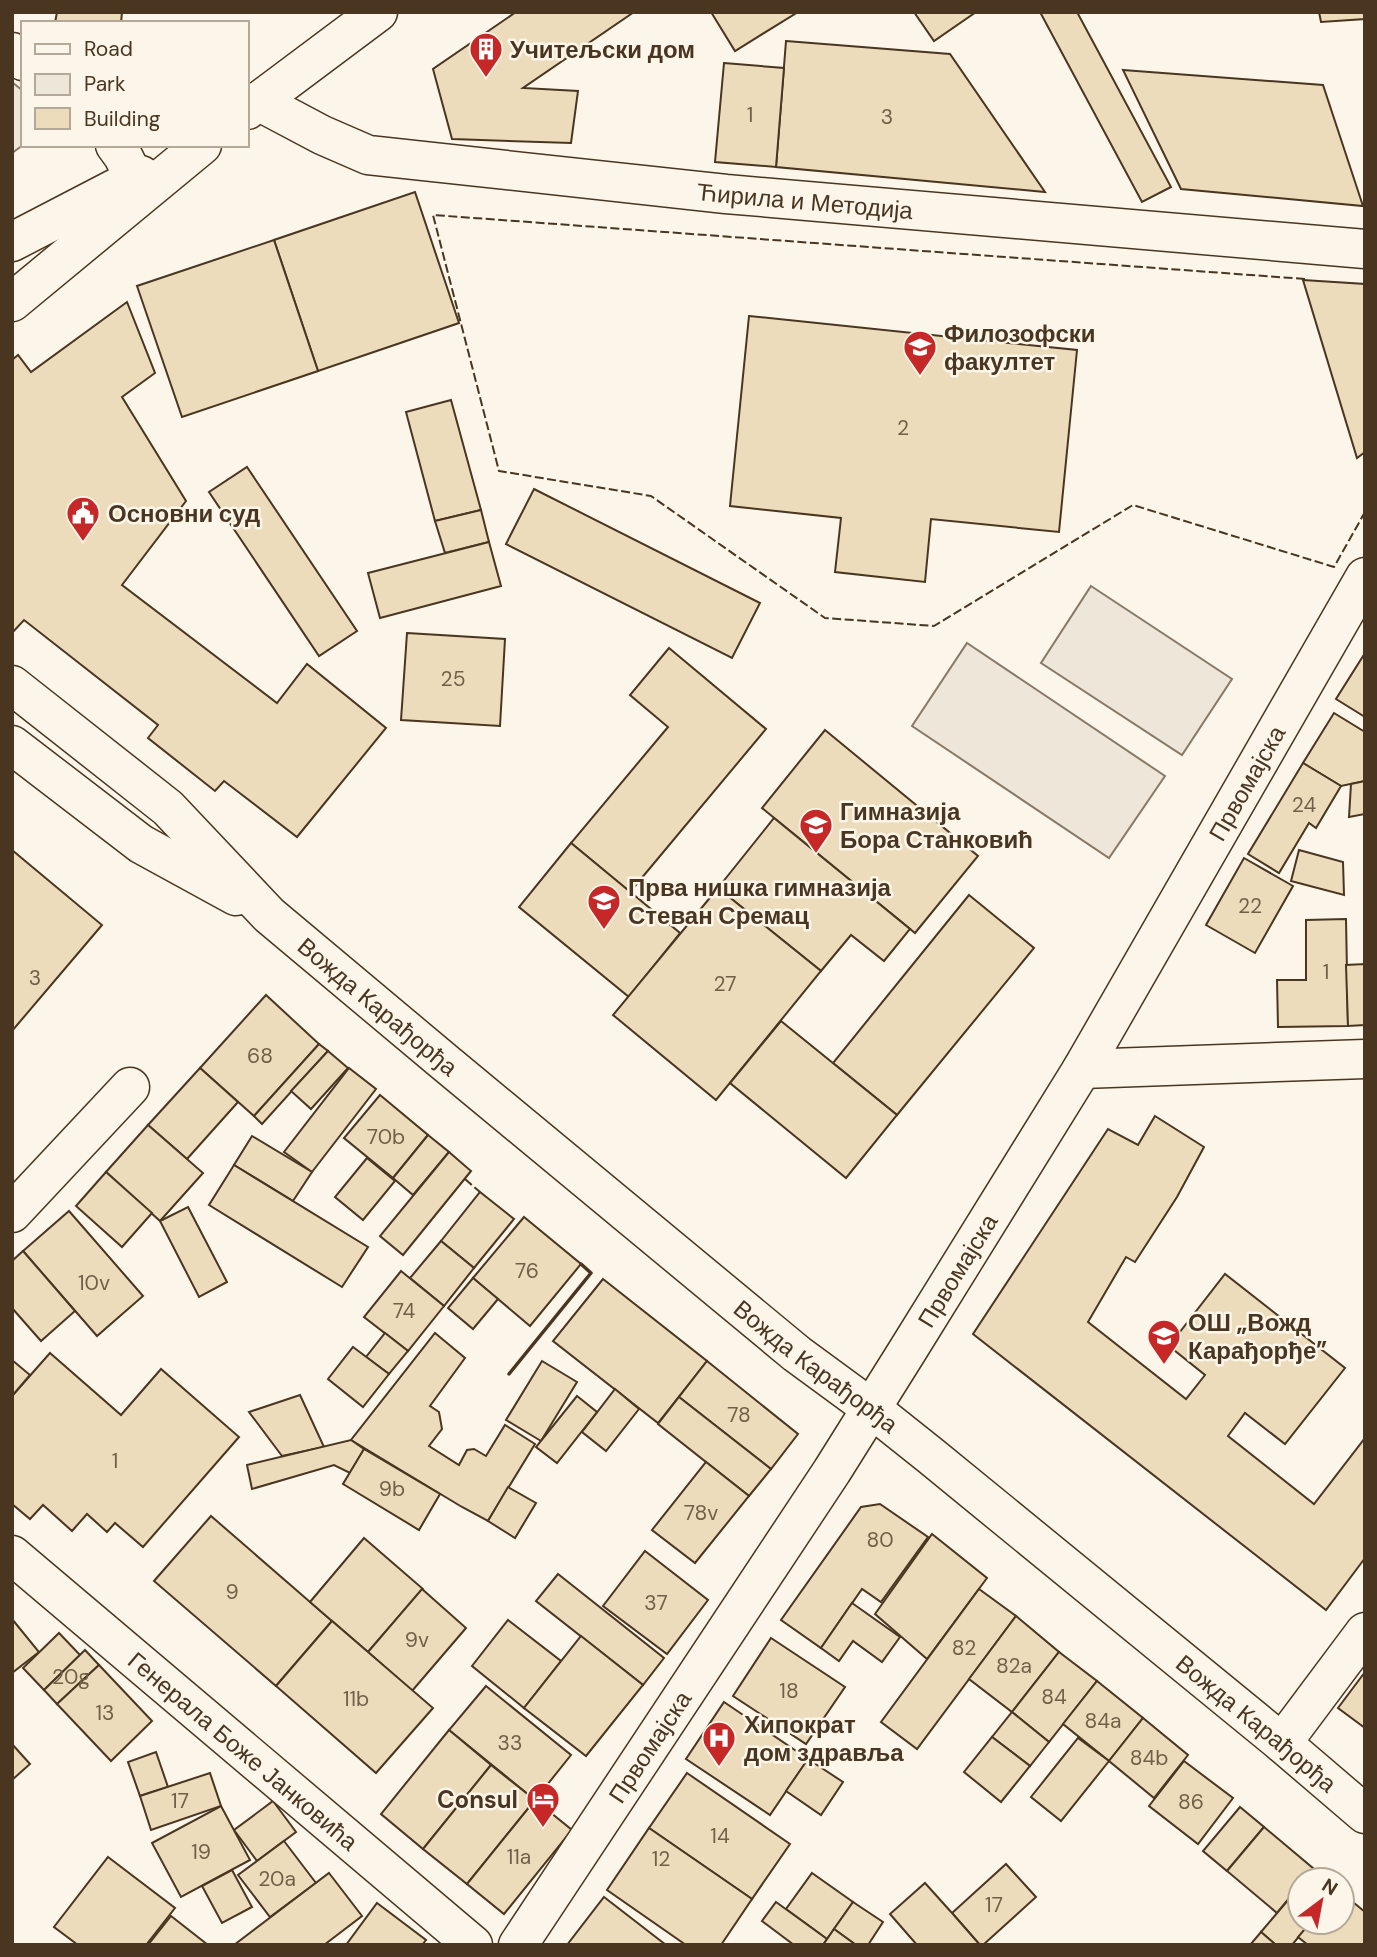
<svg xmlns="http://www.w3.org/2000/svg" width="1377" height="1957" font-family="'DM Sans',sans-serif">
<style>
.green{fill:#ede6d9;stroke:#887966;stroke-width:2}
.building{fill:#ecdcbc;stroke:#4a3520;stroke-width:2}
.lines{fill:none;stroke-linecap:round;stroke-linejoin:round}
.minor-casing{stroke:#4a3520;stroke-width:41}
.major-casing{stroke:#4a3520;stroke-width:41}
.minor{stroke:#fbf6e9;stroke-width:38}
.major{stroke:#fbf6e9;stroke-width:38}
.fence{stroke:#4a3520;stroke-width:2;stroke-dasharray:9 3.5;stroke-linecap:butt}
.wall{stroke:#4a3520;stroke-width:3.5}
.labels{text-anchor:middle;dominant-baseline:central;stroke-width:5;stroke-linejoin:round;paint-order:stroke}
.number-label{font-size:21px;fill:#725f47}
.poi-label{font-size:24px;font-weight:bold;fill:#4a3520;stroke:#fbf6e9;text-anchor:start}
.street-label{font-size:24px;fill:#4a3520;stroke:#fbf6e9}
</style>
<rect width="100%" height="100%" fill="#fbf6e9"/>
<!-- green -->
<g class="green">
<polygon points="12,82 23,91 23,145 12,153"/>
<polygon points="1091,586 1232,679 1182,755 1041,663"/>
<polygon points="967,643 1165,776 1109,858 912,726"/>
</g>
<!-- building -->
<g class="building">
<polygon points="57,12 122,12 121,23 55,23"/>
<polygon points="516,12 634,12 523,88 578,91 571,143 452,139 433,69"/>
<polygon points="711,12 798,12 735,51"/>
<polygon points="914,12 976,12 934,41"/>
<polygon points="1040,12 1077,12 1171,187 1142,202"/>
<polygon points="1319,12 1365,12 1365,19 1321,22"/>
<polygon points="786,41 950,54 1045,192 776,167"/>
<polygon points="724,63 784,68 776,167 715,162"/>
<polygon points="1123,70 1323,85 1363,206 1181,189"/>
<polygon points="415,192 459,323 318,371 274,240"/>
<polygon points="274,240 318,371 182,417 137,286"/>
<polygon points="1303,280 1365,284 1365,452 1357,458"/>
<polygon points="127,302 155,373 122,397 186,501 122,585 277,703 307,664 386,728 297,837 224,781 215,791 148,738 158,725 24,620 12,633 12,360 18,355 31,372"/>
<polygon points="749,316 1077,350 1059,532 931,519 925,582 835,572 841,518 730,506"/>
<polygon points="451,400 481,510 435,521 406,412"/>
<polygon points="247,467 357,631 319,656 209,492"/>
<polygon points="534,489 760,603 732,658 506,544"/>
<polygon points="481,510 489,542 445,553 435,521"/>
<polygon points="489,542 501,586 380,618 368,573"/>
<polygon points="407,633 505,639 500,726 401,720"/>
<polygon points="669,648 766,729 630,892 571,843 668,727 630,695"/>
<polygon points="1365,653 1365,717 1336,699"/>
<polygon points="1334,713 1365,732 1365,781 1341,786 1303,763"/>
<polygon points="825,730 978,856 915,933 762,808"/>
<polygon points="1303,763 1341,786 1316,828 1309,823 1279,873 1248,854"/>
<polygon points="1365,781 1365,814 1349,817 1351,784"/>
<polygon points="774,818 910,929 884,961 851,935 821,971 718,888"/>
<polygon points="571,843 680,933 629,997 519,907"/>
<polygon points="12,850 102,925 12,1031"/>
<polygon points="1299,850 1343,862 1344,895 1291,881"/>
<polygon points="1244,858 1293,886 1255,953 1206,925"/>
<polygon points="718,888 821,971 716,1100 613,1015"/>
<polygon points="969,895 1034,948 897,1115 833,1063"/>
<polygon points="1346,919 1348,1026 1278,1027 1277,980 1306,980 1306,920"/>
<polygon points="1365,964 1365,1025 1348,1026 1346,965"/>
<polygon points="266,995 319,1044 254,1116 200,1068"/>
<polygon points="781,1021 897,1115 846,1178 730,1083"/>
<polygon points="319,1044 328,1051 262,1124 254,1116"/>
<polygon points="328,1051 348,1068 311,1109 291,1091"/>
<polygon points="200,1068 238,1102 187,1159 148,1125"/>
<polygon points="349,1068 376,1089 312,1172 284,1152"/>
<polygon points="380,1095 428,1135 393,1178 344,1138"/>
<polygon points="1155,1116 1204,1147 1177,1197 1135,1262 1126,1257 1088,1322 1186,1399 1205,1375 1169,1346 1225,1274 1345,1368 1285,1444 1245,1413 1228,1436 1314,1504 1365,1438 1365,1558 1326,1610 973,1334 1108,1129 1138,1145"/>
<polygon points="148,1125 203,1173 160,1221 106,1172"/>
<polygon points="428,1135 449,1152 413,1195 393,1178"/>
<polygon points="252,1136 312,1172 293,1201 234,1165"/>
<polygon points="449,1152 471,1171 403,1255 380,1236"/>
<polygon points="367,1158 395,1181 363,1220 335,1197"/>
<polygon points="234,1165 368,1247 342,1287 209,1205"/>
<polygon points="106,1172 152,1213 122,1247 76,1206"/>
<polygon points="480,1192 514,1219 474,1268 441,1241"/>
<polygon points="188,1207 227,1282 199,1297 160,1221"/>
<polygon points="69,1211 143,1296 97,1336 23,1251"/>
<polygon points="524,1217 581,1264 530,1326 473,1278"/>
<polygon points="441,1241 474,1268 444,1306 410,1278"/>
<polygon points="23,1251 75,1311 41,1341 12,1308 12,1261"/>
<polygon points="401,1271 444,1306 408,1351 364,1317"/>
<polygon points="473,1278 498,1299 473,1329 448,1308"/>
<polygon points="603,1279 707,1361 658,1423 553,1341"/>
<polygon points="385,1333 408,1351 389,1374 366,1357"/>
<polygon points="435,1333 465,1358 430,1406 439,1412 442,1429 429,1446 459,1465 467,1450 474,1449 486,1456 505,1425 535,1444 488,1521 462,1507 351,1440"/>
<polygon points="353,1347 389,1374 363,1407 328,1379"/>
<polygon points="50,1353 121,1415 161,1369 239,1437 143,1547 115,1523 107,1532 87,1514 72,1531 43,1505 30,1519 12,1504 12,1396"/>
<polygon points="12,1360 30,1375 12,1396"/>
<polygon points="542,1361 577,1382 541,1441 506,1420"/>
<polygon points="707,1361 798,1434 771,1469 679,1397"/>
<polygon points="615,1389 639,1409 606,1451 582,1432"/>
<polygon points="300,1395 324,1447 282,1456 249,1412"/>
<polygon points="577,1396 597,1412 557,1463 536,1447"/>
<polygon points="679,1397 771,1469 749,1496 658,1424"/>
<polygon points="351,1440 364,1449 350,1473 334,1465 252,1489 247,1465"/>
<polygon points="364,1449 440,1494 419,1530 343,1484"/>
<polygon points="706,1462 749,1496 695,1563 652,1530"/>
<polygon points="508,1487 536,1503 515,1538 488,1521"/>
<polygon points="880,1504 928,1537 881,1602 862,1589 821,1648 781,1620 861,1507"/>
<polygon points="211,1516 332,1621 276,1686 154,1581"/>
<polygon points="932,1534 987,1578 927,1659 875,1614"/>
<polygon points="364,1538 423,1589 368,1652 310,1602"/>
<polygon points="645,1551 708,1600 667,1654 603,1606"/>
<polygon points="558,1574 664,1658 643,1685 536,1601"/>
<polygon points="422,1589 466,1628 412,1691 368,1652"/>
<polygon points="979,1589 1016,1616 917,1749 881,1722"/>
<polygon points="852,1603 900,1637 882,1662 853,1641 839,1661 821,1648"/>
<polygon points="1016,1616 1059,1652 1012,1712 969,1679"/>
<polygon points="12,1619 39,1652 12,1673"/>
<polygon points="508,1620 561,1661 524,1708 472,1666"/>
<polygon points="332,1621 433,1708 376,1773 276,1686"/>
<polygon points="59,1633 80,1655 44,1690 23,1668"/>
<polygon points="581,1636 643,1685 586,1756 524,1708"/>
<polygon points="771,1638 845,1687 806,1744 733,1696"/>
<polygon points="85,1650 99,1665 57,1704 44,1690"/>
<polygon points="1059,1652 1097,1681 1049,1742 1012,1712"/>
<polygon points="99,1665 152,1721 111,1761 57,1704"/>
<polygon points="1365,1672 1365,1728 1338,1708"/>
<polygon points="1097,1681 1143,1718 1109,1761 1063,1724"/>
<polygon points="486,1686 571,1755 535,1800 449,1730"/>
<polygon points="724,1702 808,1759 770,1815 686,1759"/>
<polygon points="1012,1712 1049,1742 1030,1766 992,1737"/>
<polygon points="1143,1718 1188,1755 1154,1798 1109,1761"/>
<polygon points="449,1730 491,1765 423,1849 381,1814"/>
<polygon points="992,1737 1030,1766 1001,1802 964,1772"/>
<polygon points="1078,1738 1109,1761 1061,1821 1031,1797"/>
<polygon points="12,1744 30,1764 12,1780"/>
<polygon points="156,1752 168,1787 140,1796 128,1762"/>
<polygon points="808,1759 843,1782 821,1815 786,1791"/>
<polygon points="1184,1761 1233,1798 1198,1844 1149,1806"/>
<polygon points="491,1765 535,1800 467,1884 423,1849"/>
<polygon points="210,1773 221,1806 151,1830 140,1796"/>
<polygon points="687,1773 790,1844 752,1899 649,1828"/>
<polygon points="535,1800 572,1830 504,1914 467,1884"/>
<polygon points="273,1801 296,1832 257,1861 234,1830"/>
<polygon points="221,1806 250,1860 181,1897 152,1843"/>
<polygon points="1240,1807 1264,1827 1227,1871 1203,1851"/>
<polygon points="1264,1827 1314,1869 1305,1880 1300,1880 1300,1885 1277,1913 1227,1871"/>
<polygon points="649,1828 752,1899 721,1945 686,1945 607,1890"/>
<polygon points="284,1841 316,1883 270,1917 238,1875"/>
<polygon points="108,1857 175,1908 146,1945 78,1945 54,1927"/>
<polygon points="1006,1864 1036,1897 983,1945 980,1945 952,1913"/>
<polygon points="232,1870 252,1907 222,1923 202,1886"/>
<polygon points="329,1873 362,1916 324,1945 234,1945"/>
<polygon points="812,1873 853,1902 827,1939 786,1909"/>
<polygon points="925,1883 952,1913 980,1945 917,1945 890,1914"/>
<polygon points="1300,1886 1300,1922 1311,1922 1292,1945 1276,1945 1261,1932"/>
<polygon points="1342,1893 1365,1912 1365,1945 1308,1945 1298,1937 1311,1922 1342,1922"/>
<polygon points="604,1897 666,1945 567,1945"/>
<polygon points="776,1902 827,1939 823,1945 794,1945 762,1921"/>
<polygon points="853,1902 883,1922 868,1945 856,1945 834,1929"/>
<polygon points="377,1903 426,1940 422,1945 346,1945"/>
<polygon points="171,1916 208,1945 148,1945"/>
<polygon points="834,1929 856,1945 823,1945"/>
<polygon points="1261,1932 1276,1945 1250,1945"/>
</g>
<g class="lines">
<defs>
<g id="minor">
<polyline points="12,52 23,61"/>
<path id="s1" d="M 258,101 L 322,135 L 368,155 L 726,194 L 1365,249"/>
<polyline points="115,145 123,156 134,178"/>
<polyline points="1082,1069 1365,1059"/>
<polyline points="12,1213 130,1087"/>
<path id="s2" d="M 12,1555 L 473,1945"/>
<polyline points="1282,1743 1365,1632"/>
<path id="s3" d="M 518,1945 L 832,1471 L 906,1353 L 1082,1069 L 1365,577"/>
</g>
<g id="major">
<polyline points="247,110 378,12"/>
<polyline points="12,242 141,175"/>
<polyline points="12,302 202,145"/>
<path id="s4" d="M 12,685 L 168,808 L 269,915 L 442,1060 L 797,1354 L 872,1409 L 931,1456 L 1282,1743 L 1365,1814"/>
<polyline points="12,745 141,844 236,896"/>
</g>
</defs>
<!-- minor casing -->
<use href="#minor" class="minor-casing"/>
<!-- major casing -->
<use href="#major" class="major-casing"/>
<!-- minor -->
<use href="#minor" class="minor"/>
<!-- major -->
<use href="#major" class="major"/>
<!-- fence -->
<g class="fence">
<polyline points="1305,279 433,215 499,471 651,496 825,618 934,626 1133,505 1334,567 1365,512"/>
<polyline points="465,1179 480,1192"/>
</g>
<!-- wall -->
<polyline class="wall" points="509,1374 591,1273 581,1264"/>
</g>
<!-- icons -->
<defs>
<symbol id="building-pin" viewBox="-11 -11 22 30"><path d="M0 17L-7.5 6A9.5 9.5 0 1 1 7.5 6Z" fill="#c62828" stroke="#fbf6e9"/><path d="M-4-6H4V6H1V3H-1V6H-4ZM-2.5-4.3h1.7v1.8h-1.7ZM.8-4.3h1.7v1.8H.8ZM-2.5-1h1.7V.8h-1.7ZM.8-1h1.7V.8H.8Z" fill="#fff"/></symbol>
<symbol id="university-pin" viewBox="-11 -11 22 30"><path d="M0 17L-7.5 6A9.5 9.5 0 1 1 7.5 6Z" fill="#c62828" stroke="#fbf6e9"/><path d="M0-5L7-2L0 1L-7-2ZM-4 1L0 2.5L4 1V4Q0 6-4 4Z" fill="#fff"/></symbol>
<symbol id="civic-pin" viewBox="-11 -11 22 30"><path d="M0 17L-7.5 6A9.5 9.5 0 1 1 7.5 6Z" fill="#c62828" stroke="#fbf6e9"/><path d="M-.6-6.5H3V-4.5H.6V-3L4-1V1h2V6H-6V1h2V-1L-.6-3ZM-1.2 2.5V6h2.4V2.5Z" fill="#fff"/></symbol>
<symbol id="school-pin" viewBox="-11 -11 22 30"><path d="M0 17L-7.5 6A9.5 9.5 0 1 1 7.5 6Z" fill="#c62828" stroke="#fbf6e9"/><path d="M0-5L7-2L0 1L-7-2ZM-4 1L0 2.5L4 1V4Q0 6-4 4Z" fill="#fff"/></symbol>
<symbol id="hospital-pin" viewBox="-11 -11 22 30"><path d="M0 17L-7.5 6A9.5 9.5 0 1 1 7.5 6Z" fill="#c62828" stroke="#fbf6e9"/><path d="M-5-5h3v3.5h4V-5h3V5h-3V1.5h-4V5h-3Z" fill="#fff"/></symbol>
<symbol id="hotel-pin" viewBox="-11 -11 22 30"><path d="M0 17L-7.5 6A9.5 9.5 0 1 1 7.5 6Z" fill="#c62828" stroke="#fbf6e9"/><path d="M-6-4.5h1.5V1H6V5H4.5V3h-9V5H-6ZM-4 0a1.8 1.8 0 1 1 3.6 0ZM.5 0V-2.5h3Q6-2.5 6 0Z" fill="#fff"/></symbol>
</defs>
<g fill-rule="evenodd">
<use href="#building-pin" x="467" y="30" width="38" height="52"/>
<use href="#university-pin" x="901" y="328" width="38" height="52"/>
<use href="#civic-pin" x="64" y="494" width="38" height="52"/>
<use href="#school-pin" x="797" y="806" width="38" height="52"/>
<use href="#school-pin" x="585" y="882" width="38" height="52"/>
<use href="#school-pin" x="1145" y="1317" width="38" height="52"/>
<use href="#hospital-pin" x="700" y="1719" width="38" height="52"/>
<use href="#hotel-pin" x="524" y="1780" width="38" height="52"/>
</g>
<g class="labels">
<!-- number labels -->
<g class="number-label">
<text x="750" y="115">1</text>
<text x="887" y="117">3</text>
<text x="903" y="428">2</text>
<text x="453" y="679">25</text>
<text x="1304" y="805">24</text>
<text x="1250" y="906">22</text>
<text x="1326" y="972">1</text>
<text x="35" y="978">3</text>
<text x="725" y="984">27</text>
<text x="260" y="1056">68</text>
<text x="386" y="1137">70b</text>
<text x="527" y="1271">76</text>
<text x="94" y="1283">10v</text>
<text x="404" y="1311">74</text>
<text x="739" y="1415">78</text>
<text x="115" y="1461">1</text>
<text x="392" y="1489">9b</text>
<text x="701" y="1513">78v</text>
<text x="880" y="1540">80</text>
<text x="232" y="1592">9</text>
<text x="656" y="1603">37</text>
<text x="417" y="1640">9v</text>
<text x="964" y="1648">82</text>
<text x="1014" y="1666">82a</text>
<text x="71" y="1677">20g</text>
<text x="789" y="1691">18</text>
<text x="1054" y="1697">84</text>
<text x="356" y="1699">11b</text>
<text x="105" y="1713">13</text>
<text x="1103" y="1721">84a</text>
<text x="510" y="1743">33</text>
<text x="1149" y="1758">84b</text>
<text x="180" y="1801">17</text>
<text x="1191" y="1802">86</text>
<text x="720" y="1836">14</text>
<text x="201" y="1852">19</text>
<text x="519" y="1857">11a</text>
<text x="661" y="1859">12</text>
<text x="277" y="1879">20a</text>
<text x="994" y="1905">17</text>
</g>
<!-- poi labels -->
<g class="poi-label">
<text x="510" y="49">Учитељски дом</text>
<text x="944" y="333">Филозофски<tspan x="944" dy="28">факултет</tspan></text>
<text x="108" y="513">Основни суд</text>
<text x="840" y="811">Гимназија<tspan x="840" dy="28">Бора Станковић</tspan></text>
<text x="628" y="887">Прва нишка гимназија<tspan x="628" dy="28">Стеван Сремац</tspan></text>
<text x="1188" y="1322">ОШ „Вожд<tspan x="1188" dy="28">Карађорђе”</tspan></text>
<text x="744" y="1724">Хипократ<tspan x="744" dy="28">дом здравља</tspan></text>
<text x="518" y="1799" text-anchor="end">Consul</text>
</g>
<!-- street labels -->
<g class="street-label">
<text stroke="none"><textPath href="#s1" startOffset="562">Ћирила и Методија</textPath></text>
<text stroke="none"><textPath href="#s3" startOffset="1372">Првомајска</textPath></text>
<text stroke="none"><textPath href="#s4" startOffset="488">Вожда Карађорђа</textPath></text>
<text stroke="none"><textPath href="#s3" startOffset="805">Првомајска</textPath></text>
<text stroke="none"><textPath href="#s4" startOffset="1055">Вожда Карађорђа</textPath></text>
<text stroke="none"><textPath href="#s4" startOffset="1622">Вожда Карађорђа</textPath></text>
<text stroke="none"><textPath href="#s3" startOffset="238">Првомајска</textPath></text>
<text stroke="none"><textPath href="#s2" startOffset="303">Генерала Боже Јанковића</textPath></text>
</g>
</g>
<!-- border -->
<rect width="1377" height="1957" fill="none" stroke="#4a3520" stroke-width="28"/>
<!-- legend -->
<rect x="21" y="21" width="228" height="126" fill="#fbf6e9" stroke="#b4a999" stroke-width="2"/>
<rect x="35" y="44" width="35" height="10" fill="#fbf6e9" stroke="#b4a999" stroke-width="2"/>
<text x="84" y="56" font-size="21" fill="#4a3520">Road</text>
<rect x="35" y="74" width="35" height="21" fill="#ede6d9" stroke="#b4a999" stroke-width="2"/>
<text x="84" y="91" font-size="21" fill="#4a3520">Park</text>
<rect x="35" y="108" width="35" height="21" fill="#ecdcbc" stroke="#b4a999" stroke-width="2"/>
<text x="84" y="126" font-size="21" fill="#4a3520">Building</text>
<!-- north arrow -->
<g transform="translate(1321 1901) rotate(32)"><circle r="33" fill="#fbf6e9" stroke="#b4a999" stroke-width="2"/>
<path d="M0-5L12 26L0 18L-12 26Z" fill="#c62828"/>
<text y="-10" font-size="19" font-weight="bold" text-anchor="middle" fill="#4a3520">N</text>
</g>
</svg>
